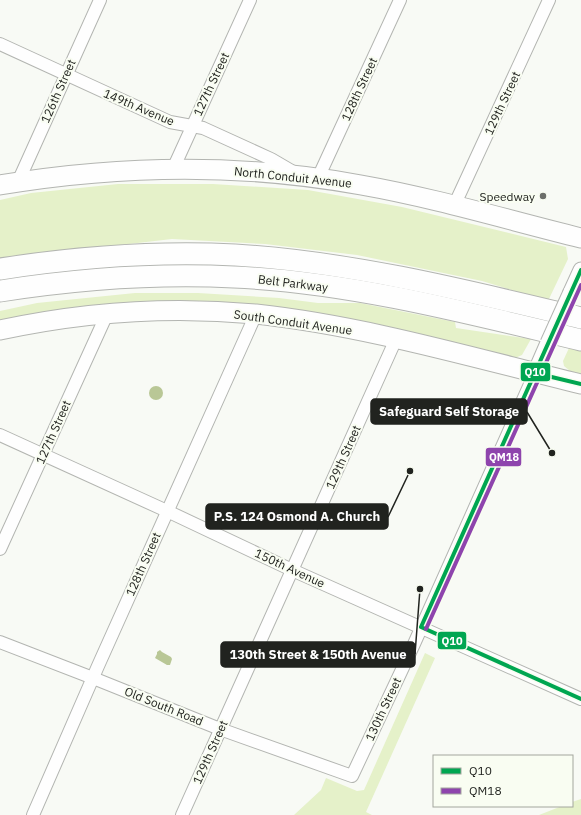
<svg xmlns="http://www.w3.org/2000/svg" width="581" height="815" font-family="'IBM Plex Sans',sans-serif">
<style>
.green{fill:#e5f1c9}
.water{fill:#b9c796}
.lines{fill:none;stroke-linecap:round;stroke-linejoin:round}
.minor-casing{stroke:#b3b5b1;stroke-width:14}
.tertiary-casing{stroke:#b3b5b1;stroke-width:17}
.primary-casing{stroke:#b3b5b1;stroke-width:21}
.motorway-casing{stroke:#b3b5b1;stroke-width:23}
.minor{stroke:#fefefe;stroke-width:12}
.tertiary{stroke:#fefefe;stroke-width:15}
.primary{stroke:#fefefe;stroke-width:19}
.motorway{stroke:#fefefe;stroke-width:21}
.tertiary-bridge-casing{stroke:#b3b5b1;stroke-width:17;stroke-linecap:butt}
.tertiary-bridge{stroke:#fefefe;stroke-width:15}
.bus-1-casing{stroke:#f9fdf2;stroke-width:7}
.bus-2-casing{stroke:#f9fdf2;stroke-width:7}
.bus-1{stroke:#00a651;stroke-width:4}
.bus-2{stroke:#8e44ad;stroke-width:4}
.poi-dot{fill:#6c6e6a;stroke:#f9fdf2;stroke-width:1.5}
.labels{text-anchor:middle;dominant-baseline:central;stroke-width:4;stroke-linejoin:round;paint-order:stroke}
.street-label{font-size:12px;fill:#21231f;stroke:#f9fdf2}
.poi-label{font-size:12px;fill:#21231f;stroke:#f9fdf2;text-anchor:end}
.leader{fill:none;stroke:#21231f;stroke-width:1.5}
.callout-dot{fill:#21231f;stroke:#f9fdf2;stroke-width:1.5}
.callout{fill:#21231f;stroke:#21231f;stroke-width:1.5}
.callout-label{font-size:13px;text-anchor:middle;font-weight:bold;fill:#fff}
.line-badge{stroke:#f9fdf2;stroke-width:1.5}
.badge-label{font-size:11px;text-anchor:middle;font-weight:bold;fill:#fff}
</style>
<rect width="100%" height="100%" fill="#f8faf5"/>
<!-- green -->
<g class="green">
<polygon points="118,184 213,184 308,190 402,207 566,247 568,259 548,301 482,281 357,255 265,244 172,239 0,259 0,200 31,193"/>
<polygon points="135,293 198,293 279,298 318,303 360,303 455,322 456,328 531,339 522,355 515,358 345,318 278,308 138,304 41,313 0,321 0,311 37,303"/>
<polygon points="569,348 581,351 581,374 570,371 564,366 563,361"/>
<polygon points="425,653 435,658 366,812 372,815 294,815 321,790 326,778 357,791 364,790"/>
<polygon points="581,799 581,815 539,815 562,806 572,806 572,802"/>
</g>
<!-- water -->
<g class="water">
<circle cx="156" cy="393" r="7"/>
<polygon points="160,650 162,652 171,657 172,659 170,665 167,665 155,658 157,654 157,652"/>
</g>
<g class="lines">
<defs>
<g id="minor">
<polyline points="0,44 170,122 203,128 271,159 295,173"/>
<polyline points="173,169 250,0"/>
<polyline points="318,178 400,0"/>
<polyline points="18,182 100,0"/>
<polyline points="454,206 549,0"/>
<polyline points="0,435 167,511 292,570 581,699"/>
<polyline points="0,549 107,314"/>
<polyline points="0,642 93,678 220,729 352,776 414,644 535,373"/>
<polyline points="33,815 98,666 256,314"/>
<polyline points="182,815 396,339"/>
</g>
<g id="tertiary">
<polyline points="571,292 581,270"/>
<polyline points="535,373 548,343"/>
</g>
<g id="primary">
<path d="M 0,185 C 120,165 241,163 361,185 C 435,198 508,220 581,238"/>
<path d="M 0,330 C 83,312 171,306 256,314 C 366,326 474,358 581,384"/>
</g>
<g id="motorway">
<path d="M 0,269 C 78,257 157,251 235,255 C 352,262 468,291 581,318"/>
<path d="M 0,291 C 78,279 156,273 234,277 C 350,282 469,313 581,340"/>
</g>
</defs>
<!-- minor casing -->
<use href="#minor" class="minor-casing"/>
<!-- tertiary casing -->
<use href="#tertiary" class="tertiary-casing"/>
<!-- primary casing -->
<use href="#primary" class="primary-casing"/>
<!-- motorway casing -->
<use href="#motorway" class="motorway-casing"/>
<!-- minor -->
<use href="#minor" class="minor"/>
<!-- tertiary -->
<use href="#tertiary" class="tertiary"/>
<!-- primary -->
<use href="#primary" class="primary"/>
<!-- motorway -->
<use href="#motorway" class="motorway"/>
<defs>
<polyline id="tertiary-bridge" points="548,343 571,292"/>
</defs>
<!-- tertiary-bridge casing -->
<use href="#tertiary-bridge" class="tertiary-bridge-casing"/>
<!-- tertiary-bridge -->
<use href="#tertiary-bridge" class="tertiary-bridge"/>
<defs>
<g id="bus-1">
<polyline points="581,270 421,627 581,699"/>
<polyline points="535,373 581,384"/>
</g>
<polyline id="bus-2" points="426,629 581,285"/>
</defs>
<!-- bus-1 casing -->
<use href="#bus-1" class="bus-1-casing"/>
<!-- bus-2 casing -->
<use href="#bus-2" class="bus-2-casing"/>
<!-- bus-1 -->
<use href="#bus-1" class="bus-1"/>
<!-- bus-2 -->
<use href="#bus-2" class="bus-2"/>
</g>
<!-- markers -->
<circle class="poi-dot" cx="543" cy="196" r="4"/>
<g class="labels">
<!-- street labels -->
<g class="street-label">
<text transform="translate(211 84) rotate(-65)">127th Street</text>
<text transform="translate(359 89) rotate(-65)">128th Street</text>
<text transform="translate(58 91) rotate(-66)">126th Street</text>
<text transform="translate(502 103) rotate(-65)">129th Street</text>
<text transform="translate(139 107) rotate(23)">149th Avenue</text>
<text transform="translate(293 177) rotate(6)">North Conduit Avenue</text>
<text transform="translate(293 283) rotate(7)">Belt Parkway</text>
<text transform="translate(293 322) rotate(8)">South Conduit Avenue</text>
<text transform="translate(53 432) rotate(-66)">127th Street</text>
<text transform="translate(343 457) rotate(-66)">129th Street</text>
<text transform="translate(143 564) rotate(-66)">128th Street</text>
<text transform="translate(290 568) rotate(25)">150th Avenue</text>
<text transform="translate(164 706) rotate(22)">Old South Road</text>
<text transform="translate(383 709) rotate(-65)">130th Street</text>
<text transform="translate(210 752) rotate(-66)">129th Street</text>
</g>
<!-- poi labels -->
<g class="poi-label">
<text x="535" y="196">Speedway</text>
</g>
</g>
<!-- callouts -->
<path class="leader" d="M552 453L527 412M410 471L388 517M420 589L415 654"/>
<g class="callout-dot">
<circle cx="552" cy="453" r="4"/>
<circle cx="410" cy="471" r="4"/>
<circle cx="420" cy="589" r="4"/>
</g>
<g class="callout">
<rect x="371" y="399" width="156" height="25" rx="4"/>
<rect x="206" y="504" width="182" height="25" rx="4"/>
<rect x="221" y="642" width="194" height="25" rx="4"/>
</g>
<g class="callout-label">
<text x="449" y="416">Safeguard Self Storage</text>
<text x="297" y="521">P.S. 124 Osmond A. Church</text>
<text x="318" y="659">130th Street &amp; 150th Avenue</text>
</g>
<g class="line-badge">
<rect x="520" y="362" width="31" height="20" rx="4" fill="#00a651"/>
<rect x="485" y="447" width="37" height="20" rx="4" fill="#8e44ad"/>
<rect x="437" y="631" width="30" height="19" rx="4" fill="#00a651"/>
</g>
<g class="badge-label">
<text x="535" y="376">Q10</text>
<text x="504" y="461">QM18</text>
<text x="452" y="645">Q10</text>
</g>
<!-- legend -->
<rect x="433" y="755" width="140" height="52" fill="#f9fdf2" stroke="#a3a69e"/>
<rect x="441" y="768" width="20" height="6" fill="#00a651" stroke="#a3a69e"/>
<text x="469" y="775" font-size="12" fill="#21231f">Q10</text>
<rect x="441" y="788" width="20" height="6" fill="#8e44ad" stroke="#a3a69e"/>
<text x="469" y="795" font-size="12" fill="#21231f">QM18</text>
</svg>
